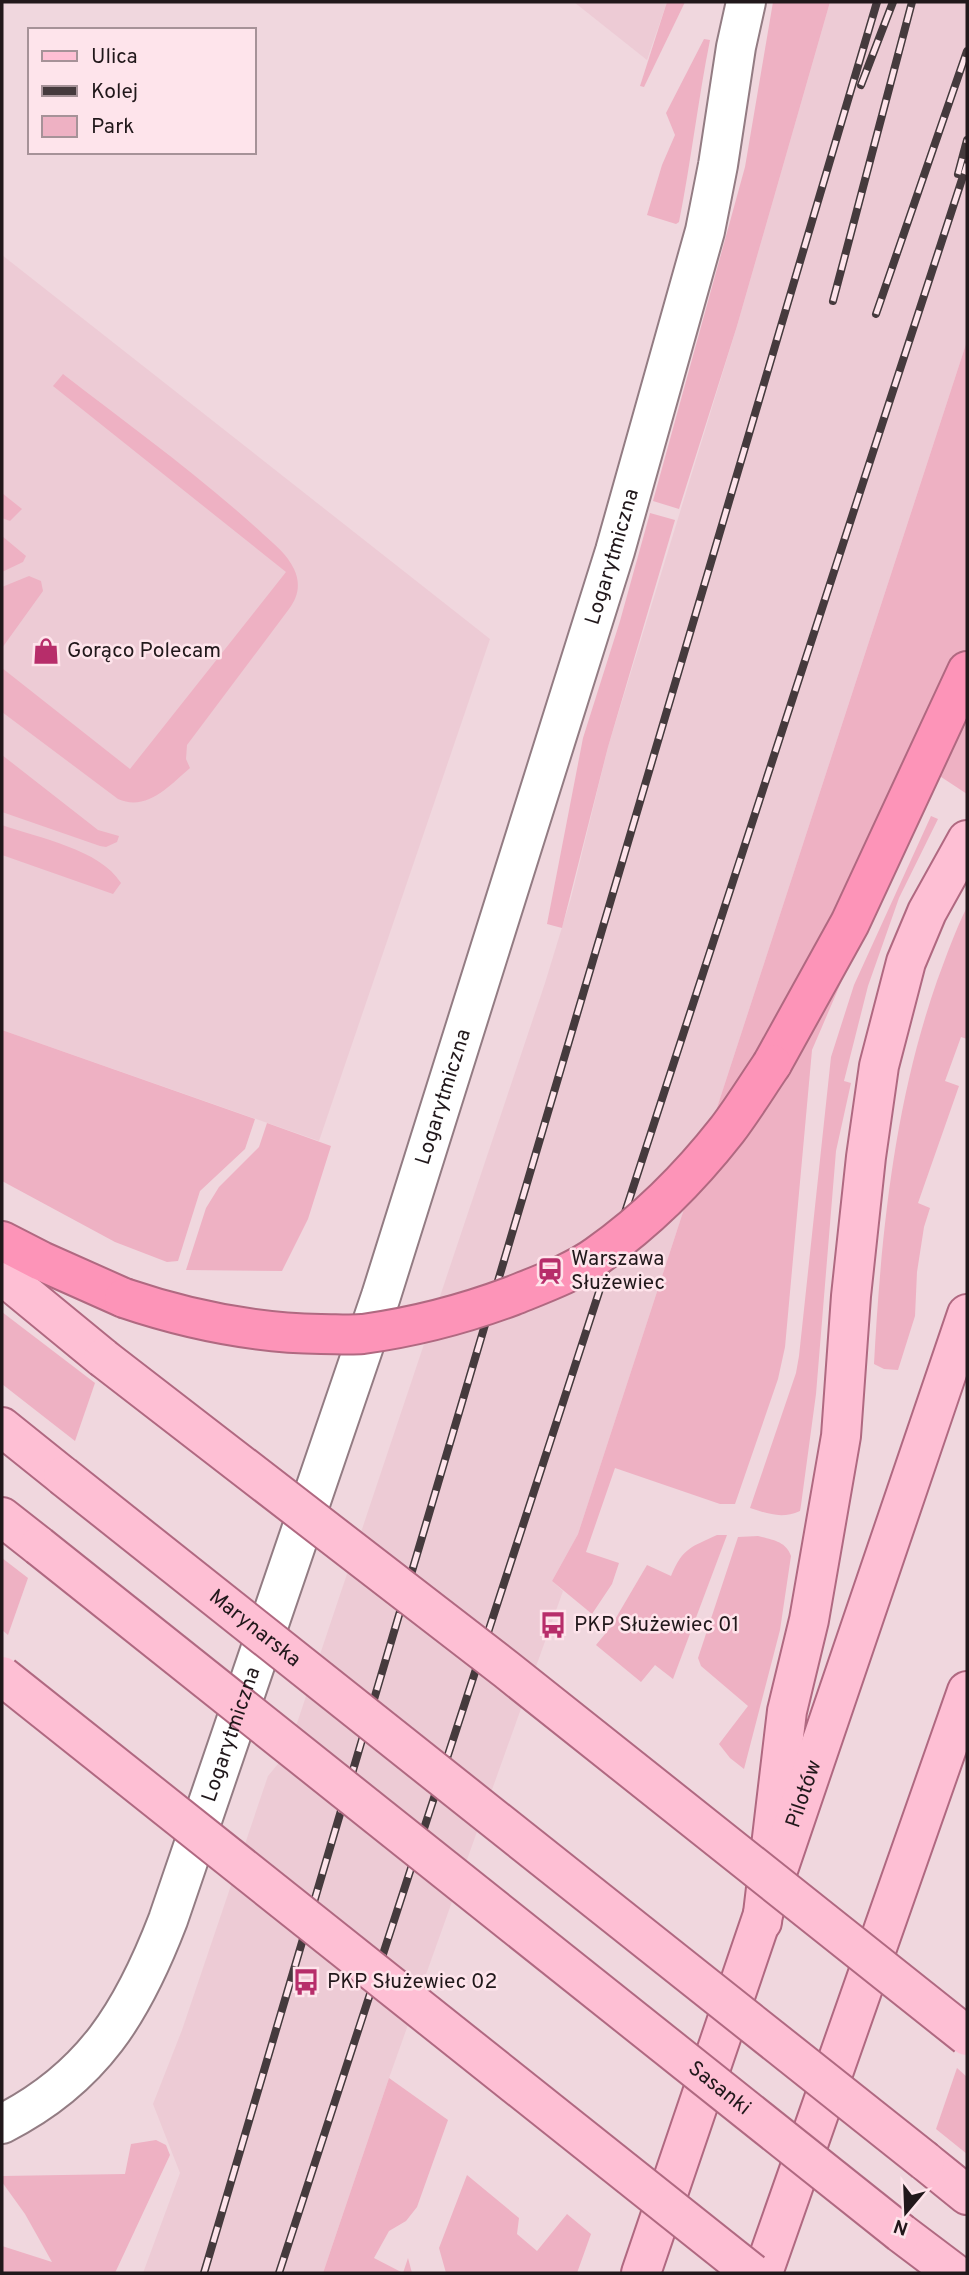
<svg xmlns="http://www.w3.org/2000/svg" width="969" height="2275" font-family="Overpass,sans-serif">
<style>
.built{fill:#edcbd5}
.green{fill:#eeb1c3}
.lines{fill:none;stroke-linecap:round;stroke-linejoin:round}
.minor-casing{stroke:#937c83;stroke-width:42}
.primary-casing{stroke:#b06981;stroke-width:42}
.motorway-casing{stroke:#b06981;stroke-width:42}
.minor{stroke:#fff;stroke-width:38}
.primary{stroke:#febfd4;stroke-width:38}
.motorway{stroke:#fd94b8;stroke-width:38}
.rail-casing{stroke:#453a3d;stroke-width:8}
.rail{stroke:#fee4eb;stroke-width:5;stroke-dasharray:16;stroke-linecap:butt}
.primary-bridge-casing{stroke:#b06981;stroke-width:42;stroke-linecap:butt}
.motorway-bridge-casing{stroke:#b06981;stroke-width:42;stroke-linecap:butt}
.primary-bridge{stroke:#febfd4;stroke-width:38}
.motorway-bridge{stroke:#fd94b8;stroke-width:38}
.labels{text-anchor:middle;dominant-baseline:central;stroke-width:5;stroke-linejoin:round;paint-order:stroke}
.street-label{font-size:21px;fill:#21181b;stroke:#fee4eb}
.poi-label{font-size:21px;fill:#21181b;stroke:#fee4eb;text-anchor:start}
</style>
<rect width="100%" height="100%" fill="#f0d7de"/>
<!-- built -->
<g class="built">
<polygon points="574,2 667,2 647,60"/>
<polygon points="830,2 967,2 967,341 578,1534 552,1581 563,1591 389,2078 323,2273 143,2273 180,2173 153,2104 182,2030 268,1776 287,1753 545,983 571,898 608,747 737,326"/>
<polygon points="2,255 490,639 319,1141 2,1030"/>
</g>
<!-- green -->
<g class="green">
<polygon points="667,2 685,2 644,87 640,86"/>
<polygon points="773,2 830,2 737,326 679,509 653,501 745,167"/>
<path d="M 704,39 L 710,40 C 698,100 691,162 679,222 L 676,224 L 647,215 L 662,165 L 675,135 L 666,113 Z"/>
<polygon points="967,341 967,794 932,771 812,1050 785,1347 778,1379 735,1504 720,1504 615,1468 586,1552 619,1563 612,1584 592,1614 552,1581 578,1534"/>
<path d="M 63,374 C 130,426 200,476 263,534 C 275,545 287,554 294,569 C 301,584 298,597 289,609 L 187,745 L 186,759 L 190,768 C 170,785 147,812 118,799 L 2,712 L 2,668 L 130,769 L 286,572 L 53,386 Z"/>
<polygon points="2,493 22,509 10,521 2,518"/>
<polygon points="650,513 675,520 608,747 562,928 547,924 583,738 620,621"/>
<polygon points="2,536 26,556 23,562 2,572"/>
<polygon points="29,576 41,581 43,591 2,648 2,587"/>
<polygon points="2,755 98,830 119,836 117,842 106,847 100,846 2,812"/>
<path d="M 931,816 L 938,819 L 899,898 L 868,986 L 844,1081 L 851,1083 L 836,1151 L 816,1394 L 801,1505 L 800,1511 C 782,1519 768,1514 750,1508 L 796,1373 L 799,1356 L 831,1057 L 854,985 Z"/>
<path d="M 2,825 C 38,838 100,849 121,883 L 113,894 L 2,855 Z"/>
<path d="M 967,907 L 967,1039 L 961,1037 L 945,1081 L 959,1086 L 918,1203 L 930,1208 L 924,1227 L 917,1272 L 915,1316 L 898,1370 L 884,1369 L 874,1364 C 881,1235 894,1104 937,981 C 946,957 955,931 967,907 Z"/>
<polygon points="2,1030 255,1119 245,1149 200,1191 178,1261 167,1262 115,1242 2,1181"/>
<polygon points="267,1123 331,1146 308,1219 282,1271 186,1270 206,1208 219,1187 259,1147"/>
<polygon points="2,1312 95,1383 75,1441 2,1384"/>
<path d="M 717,1535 L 727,1535 L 673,1679 L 655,1665 L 641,1682 L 596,1645 L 610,1628 L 647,1565 L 671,1576 C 683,1547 692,1547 717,1535 Z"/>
<path d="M 758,1536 C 772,1540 786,1541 791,1556 L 780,1630 L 744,1769 L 730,1758 L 719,1744 L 748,1706 L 701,1666 L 698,1658 L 738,1537 Z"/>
<polygon points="2,1558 28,1578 8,1635 2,1630"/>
<polygon points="957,2068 967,2077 967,2154 936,2129"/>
<polygon points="389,2078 448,2120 417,2207 406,2221 389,2231 374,2258 403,2273 408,2258 412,2273 323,2273"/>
<polygon points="156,2140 166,2145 170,2155 115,2273 2,2273 2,2246 52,2262 25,2214 2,2182 2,2176 125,2174 131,2144"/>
<polygon points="467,2175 519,2218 517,2234 537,2251 567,2214 591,2234 577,2273 446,2273 439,2248"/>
</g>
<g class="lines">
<defs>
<g id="minor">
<path id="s1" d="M 2,2124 C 93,2078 133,2011 168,1920 L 381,1296 L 615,551 L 705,231 L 718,165 L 736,47 L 746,2"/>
</g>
<g id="primary">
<polyline points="2,1275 103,1358"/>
<polyline points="2,1427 63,1476"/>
<polyline points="2,1517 39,1546"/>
<polyline points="762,1922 787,1711 809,1620 841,1436 851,1296 866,1157 879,1066 906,962 927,912 967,840"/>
<polyline points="925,2161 967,2195"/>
<polyline points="901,2233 954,2273"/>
<path id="s2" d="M 641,2273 L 967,1314"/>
<polyline points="763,2273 967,1691"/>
</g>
<g id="motorway">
<polyline points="772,1064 850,923 967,671"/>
<polyline points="2,1241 41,1261 124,1298"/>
</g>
</defs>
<!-- minor casing -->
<use href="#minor" class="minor-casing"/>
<!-- primary casing -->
<use href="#primary" class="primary-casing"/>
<!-- motorway casing -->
<use href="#motorway" class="motorway-casing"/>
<!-- minor -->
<use href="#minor" class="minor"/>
<!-- primary -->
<use href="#primary" class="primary"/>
<!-- motorway -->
<use href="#motorway" class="motorway"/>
<defs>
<g id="rail">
<polyline points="861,85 893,2"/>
<polyline points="958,174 967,140"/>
<polyline points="833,301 912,2"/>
<polyline points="876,314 967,51"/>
<polyline points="204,2273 877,2"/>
<polyline points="279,2273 967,164"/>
</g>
</defs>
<!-- rail casing -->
<use href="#rail" class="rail-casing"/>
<!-- rail -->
<use href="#rail" class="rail"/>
<defs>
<g id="primary-bridge">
<polyline points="103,1358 507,1670 967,2036"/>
<path id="s3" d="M 63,1476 L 925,2161"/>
<path id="s4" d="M 39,1546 L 901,2233"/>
<polyline points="2,1676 752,2273"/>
</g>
<path id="motorway-bridge" d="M 124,1298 C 189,1320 253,1333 321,1334 C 335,1334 350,1335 363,1334 C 414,1327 464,1314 512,1296 C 539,1285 575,1272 598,1255 C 646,1221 691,1176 727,1130 C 743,1109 757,1086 772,1064"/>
</defs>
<!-- primary-bridge casing -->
<use href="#primary-bridge" class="primary-bridge-casing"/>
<!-- motorway-bridge casing -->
<use href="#motorway-bridge" class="motorway-bridge-casing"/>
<!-- primary-bridge -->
<use href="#primary-bridge" class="primary-bridge"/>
<!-- motorway-bridge -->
<use href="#motorway-bridge" class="motorway-bridge"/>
</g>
<!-- icons -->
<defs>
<symbol id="shop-bare" viewBox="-9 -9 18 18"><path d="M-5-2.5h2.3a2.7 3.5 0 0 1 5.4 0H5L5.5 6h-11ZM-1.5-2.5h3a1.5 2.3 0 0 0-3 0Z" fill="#b72d6a" stroke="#fee4eb" stroke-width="2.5" paint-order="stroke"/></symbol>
<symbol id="station-bare" viewBox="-9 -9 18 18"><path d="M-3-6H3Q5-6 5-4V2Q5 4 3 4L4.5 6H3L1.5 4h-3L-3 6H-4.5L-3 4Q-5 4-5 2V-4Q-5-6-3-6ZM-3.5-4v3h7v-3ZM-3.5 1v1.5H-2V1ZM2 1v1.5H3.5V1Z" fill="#b72d6a" stroke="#fee4eb" stroke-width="2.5" paint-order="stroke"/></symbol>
<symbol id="bus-bare" viewBox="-9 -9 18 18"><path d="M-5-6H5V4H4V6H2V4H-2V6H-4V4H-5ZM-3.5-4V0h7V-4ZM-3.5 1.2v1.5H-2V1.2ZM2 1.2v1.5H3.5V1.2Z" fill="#b72d6a" stroke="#fee4eb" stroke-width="2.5" paint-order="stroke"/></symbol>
</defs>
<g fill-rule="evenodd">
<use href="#shop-bare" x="27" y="632" width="38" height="38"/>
<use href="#station-bare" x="531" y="1252" width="38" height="38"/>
<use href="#bus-bare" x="534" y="1606" width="38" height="38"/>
<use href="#bus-bare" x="287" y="1963" width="38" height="38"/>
</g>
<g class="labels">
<!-- street labels -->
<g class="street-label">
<text stroke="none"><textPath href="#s1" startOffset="1704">Logarytmiczna</textPath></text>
<text stroke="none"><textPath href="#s1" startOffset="1138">Logarytmiczna</textPath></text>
<text stroke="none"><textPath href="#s3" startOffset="245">Marynarska</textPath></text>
<text stroke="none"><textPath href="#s1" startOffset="466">Logarytmiczna</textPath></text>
<text stroke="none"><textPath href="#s2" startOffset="506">Pilotów</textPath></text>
<text stroke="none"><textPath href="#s4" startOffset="870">Sasanki</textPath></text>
</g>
<!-- poi labels -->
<g class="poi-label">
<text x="67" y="651">Gorąco Polecam</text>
<text x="571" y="1259">Warszawa<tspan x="571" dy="24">Służewiec</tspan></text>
<text x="574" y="1625">PKP Służewiec 01</text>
<text x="327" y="1982">PKP Służewiec 02</text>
</g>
</g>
<!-- border -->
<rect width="969" height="2275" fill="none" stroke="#21181b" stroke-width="7"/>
<!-- legend -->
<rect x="28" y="28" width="228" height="126" fill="#fee4eb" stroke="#a69298" stroke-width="2"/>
<rect x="42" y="51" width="35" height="10" fill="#febfd4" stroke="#a69298" stroke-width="2"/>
<text x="91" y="63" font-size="21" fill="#21181b">Ulica</text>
<rect x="42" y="86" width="35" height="10" fill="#453a3d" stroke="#a69298" stroke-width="2"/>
<text x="91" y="98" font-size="21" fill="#21181b">Kolej</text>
<rect x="42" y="116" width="35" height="21" fill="#eeb1c3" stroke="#a69298" stroke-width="2"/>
<text x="91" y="133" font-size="21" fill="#21181b">Park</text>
<!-- north arrow -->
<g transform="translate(906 2212) rotate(199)" stroke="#fee4eb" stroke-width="5" paint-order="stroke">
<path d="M0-5L12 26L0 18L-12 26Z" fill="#21181b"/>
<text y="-10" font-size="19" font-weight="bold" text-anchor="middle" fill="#21181b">N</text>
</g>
</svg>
